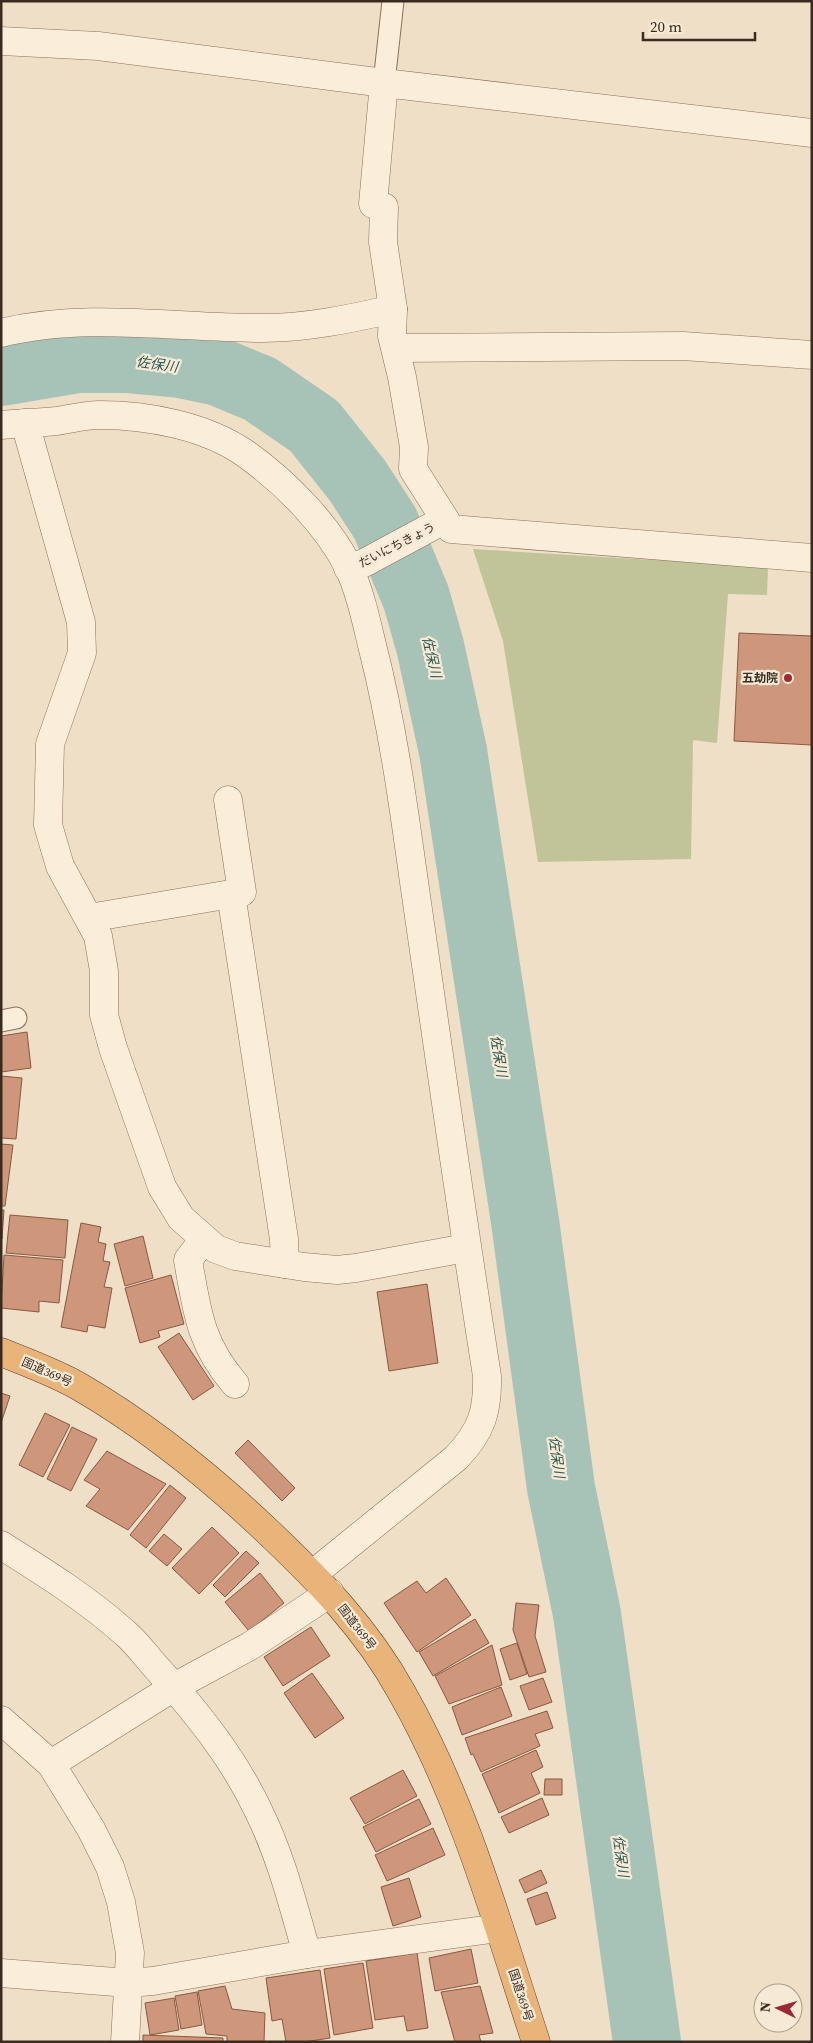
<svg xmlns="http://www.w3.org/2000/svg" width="813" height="2043" font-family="'Source Serif 4','Noto Sans JP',serif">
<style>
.cemetery{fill:#c1c398}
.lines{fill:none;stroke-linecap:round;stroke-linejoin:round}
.river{stroke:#a7c3b8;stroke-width:68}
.building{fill:#ce967b;stroke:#8b5740}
.service-casing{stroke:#8b705b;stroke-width:23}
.minor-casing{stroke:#8b705b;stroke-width:29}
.trunk-casing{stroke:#593f2f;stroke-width:29}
.service{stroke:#faedd9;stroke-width:21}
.minor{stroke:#faedd9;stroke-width:28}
.trunk{stroke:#e9b47a;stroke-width:28}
.poi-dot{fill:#9c2934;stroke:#f6ead6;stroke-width:2}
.labels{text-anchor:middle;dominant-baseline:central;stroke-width:4.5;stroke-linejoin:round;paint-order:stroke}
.street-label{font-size:12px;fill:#3b2a1f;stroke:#f6ead6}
.poi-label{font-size:12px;font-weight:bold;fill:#3b2a1f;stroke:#f6ead6;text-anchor:end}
.water-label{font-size:14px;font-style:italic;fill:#2e5b54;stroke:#f6ead6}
</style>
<rect width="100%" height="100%" fill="#efdfc6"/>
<!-- cemetery -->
<polygon class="cemetery" points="473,549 768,567 767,595 728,594 717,743 693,740 691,859 538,862 503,641"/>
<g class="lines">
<!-- river -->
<polyline class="river" points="1,372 78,359 126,359 180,364 219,372 260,389 314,426 357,480 385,523 416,597 430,646 453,751 525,1221 561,1488 587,1614 647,2042"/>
</g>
<!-- building -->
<g class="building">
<polygon points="739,633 812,636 812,745 734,741"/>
<polygon points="27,1032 31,1068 1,1072 1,1036"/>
<polygon points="1,1076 22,1078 16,1139 1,1138"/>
<polygon points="1,1144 13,1145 5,1206 1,1206"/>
<polygon points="1,1210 4,1210 2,1239 1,1238"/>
<polygon points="10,1215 68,1220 65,1258 6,1253"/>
<polygon points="81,1223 101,1227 98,1242 106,1244 103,1261 110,1262 104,1287 112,1288 105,1328 88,1325 87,1332 61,1327"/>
<polygon points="143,1236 153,1278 125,1286 114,1244"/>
<polygon points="4,1255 63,1260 59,1303 39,1301 39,1312 1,1308"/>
<polygon points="171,1275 184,1324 158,1331 160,1337 140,1343 125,1288"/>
<polygon points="427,1284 438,1363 389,1371 377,1292"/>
<polygon points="179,1333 214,1386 193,1400 158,1347"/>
<polygon points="1,1393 10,1396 1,1423"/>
<polygon points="45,1413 70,1425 43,1477 19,1465"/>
<polygon points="72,1427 97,1439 71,1491 47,1479"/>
<polygon points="248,1440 295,1488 282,1501 235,1453"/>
<polygon points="107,1451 166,1484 128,1530 86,1506 100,1489 84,1480"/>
<polygon points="170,1485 186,1498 146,1548 130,1535"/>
<polygon points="212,1527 239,1553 199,1594 172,1568"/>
<polygon points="164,1534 182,1549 167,1566 149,1551"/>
<polygon points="246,1551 259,1563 225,1597 213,1585"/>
<polygon points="260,1573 284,1603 249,1631 225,1602"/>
<polygon points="446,1578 471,1615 417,1652 384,1603 417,1581 426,1593"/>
<polygon points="516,1603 539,1605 535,1636 546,1672 529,1677 513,1630"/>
<polygon points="475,1619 489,1643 433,1676 419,1652"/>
<polygon points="311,1627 330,1656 283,1686 264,1657"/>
<polygon points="517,1643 527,1674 510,1680 500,1649"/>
<polygon points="492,1645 502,1685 449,1704 435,1676"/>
<polygon points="312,1673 344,1718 315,1738 284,1693"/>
<polygon points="543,1678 552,1702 529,1710 520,1686"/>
<polygon points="501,1687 512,1716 462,1735 452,1707"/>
<polygon points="547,1711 553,1728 535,1734 540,1746 481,1772 473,1754 471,1755 465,1738"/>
<polygon points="536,1750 543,1767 531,1773 540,1793 499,1813 482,1774"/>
<polygon points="403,1770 417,1796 365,1824 350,1798"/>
<polygon points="545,1779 562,1779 562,1795 544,1795"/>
<polygon points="542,1798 549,1815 509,1833 501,1817"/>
<polygon points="419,1799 431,1824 376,1852 363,1827"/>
<polygon points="433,1828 445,1855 387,1881 375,1855"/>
<polygon points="541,1870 547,1883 525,1893 519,1880"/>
<polygon points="409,1878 421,1917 393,1926 381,1887"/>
<polygon points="547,1892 556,1918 536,1925 527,1899"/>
<polygon points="471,1949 478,1983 435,1991 429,1958"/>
<polygon points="417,1953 428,2028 407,2031 404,2016 375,2020 366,1961"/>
<polygon points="363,1963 373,2028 334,2035 324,1969"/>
<polygon points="320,1970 330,2038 304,2042 286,2042 282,2019 272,2021 266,1978"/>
<polygon points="225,1986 232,2009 265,2013 264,2042 227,2042 227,2036 206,2034 198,1991"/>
<polygon points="480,1986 493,2033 479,2035 481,2042 455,2042 441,1992"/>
<polygon points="197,1992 202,2025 181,2029 175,1996"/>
<polygon points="174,1998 179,2030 150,2035 145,2003"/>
<polygon points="143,2035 223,2038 223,2042 143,2042"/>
</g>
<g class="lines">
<defs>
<g id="service">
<polyline points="384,83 393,1"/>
<polyline points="1,1021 16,1018"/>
</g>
<g id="minor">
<polyline points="1,41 98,46 384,83 812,133"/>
<polyline points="384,83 373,204 384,207 383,242 393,309 392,336 402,377 414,447 413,469 451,529 812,558"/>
<path d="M 1,333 C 85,312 176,328 262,328 C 306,328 350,319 393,309"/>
<polyline points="396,348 683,346 812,355"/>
<polyline points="25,423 81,622 82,653 50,744 48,825 60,866 98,936 104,971 104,1015 113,1048 162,1187 181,1218 216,1249 235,1256 304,1267 337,1270 356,1268 466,1248"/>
<path d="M 1,425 C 20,423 38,423 57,421 C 71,419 85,415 99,415 C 148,415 206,426 246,454 C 285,482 328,525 349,568 C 360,592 366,620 372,645 C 392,723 403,802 414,882 C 438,1047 461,1212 487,1376 C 488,1412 481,1432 456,1458 L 313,1574"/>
<polyline points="348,568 364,563 444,520"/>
<polyline points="228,800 242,892 231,894"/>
<polyline points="89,918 231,894 284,1239 285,1264"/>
<path d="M 204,1239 L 188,1260 C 197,1311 200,1344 235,1384"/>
<path d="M 1,1545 C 44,1572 87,1599 125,1633 C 136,1642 145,1655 155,1666 C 195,1710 233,1757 258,1810 C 281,1856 293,1905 307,1954"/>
<polyline points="1,1720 51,1764 91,1829 110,1867 121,1902 130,1953 125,2042"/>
<polyline points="51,1764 174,1687 250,1646 330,1593"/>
<polyline points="1,1973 128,1983 153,1981 307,1954 499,1928"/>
</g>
<path id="trunk" d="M 1,1352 C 28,1363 56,1373 80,1387 C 147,1426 209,1476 265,1529 C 317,1578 367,1629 402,1693 C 464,1802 497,1923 536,2042"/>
</defs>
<!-- service casing -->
<use href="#service" class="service-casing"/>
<!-- minor casing -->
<use href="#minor" class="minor-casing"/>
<!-- trunk casing -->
<use href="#trunk" class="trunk-casing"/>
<!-- service -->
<use href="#service" class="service"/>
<!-- minor -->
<use href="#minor" class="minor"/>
<!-- trunk -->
<use href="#trunk" class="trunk"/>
</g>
<!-- markers -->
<circle class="poi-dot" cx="788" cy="678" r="5"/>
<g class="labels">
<!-- street labels -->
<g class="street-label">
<text transform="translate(397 545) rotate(-27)">だいにちきょう</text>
<text transform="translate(47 1372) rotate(24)">国道369号</text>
<text transform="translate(357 1627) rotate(52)">国道369号</text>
<text transform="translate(521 1995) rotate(72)">国道369号</text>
</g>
<!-- poi labels -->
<g class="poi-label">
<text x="778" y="678">五劫院</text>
</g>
<!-- water labels -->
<g class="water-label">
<text transform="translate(157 364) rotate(8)">佐保川</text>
<text transform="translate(432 657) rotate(77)">佐保川</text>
<text transform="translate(499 1056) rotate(81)">佐保川</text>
<text transform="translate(557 1457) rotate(82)">佐保川</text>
<text transform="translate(621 1856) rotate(82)">佐保川</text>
</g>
</g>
<!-- border -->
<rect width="813" height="2043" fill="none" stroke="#3b2a1f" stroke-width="5"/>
<!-- north arrow -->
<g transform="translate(778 2008) rotate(275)"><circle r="24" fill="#f6ead6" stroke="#ab9d8d"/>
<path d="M0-4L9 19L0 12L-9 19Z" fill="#9c2934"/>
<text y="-8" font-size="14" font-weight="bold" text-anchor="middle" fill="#3b2a1f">N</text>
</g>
<!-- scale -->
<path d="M643 32v8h112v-8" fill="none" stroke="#3b2a1f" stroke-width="2.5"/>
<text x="650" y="32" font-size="15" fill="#3b2a1f" stroke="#f6ead6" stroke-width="4" paint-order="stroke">20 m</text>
</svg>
